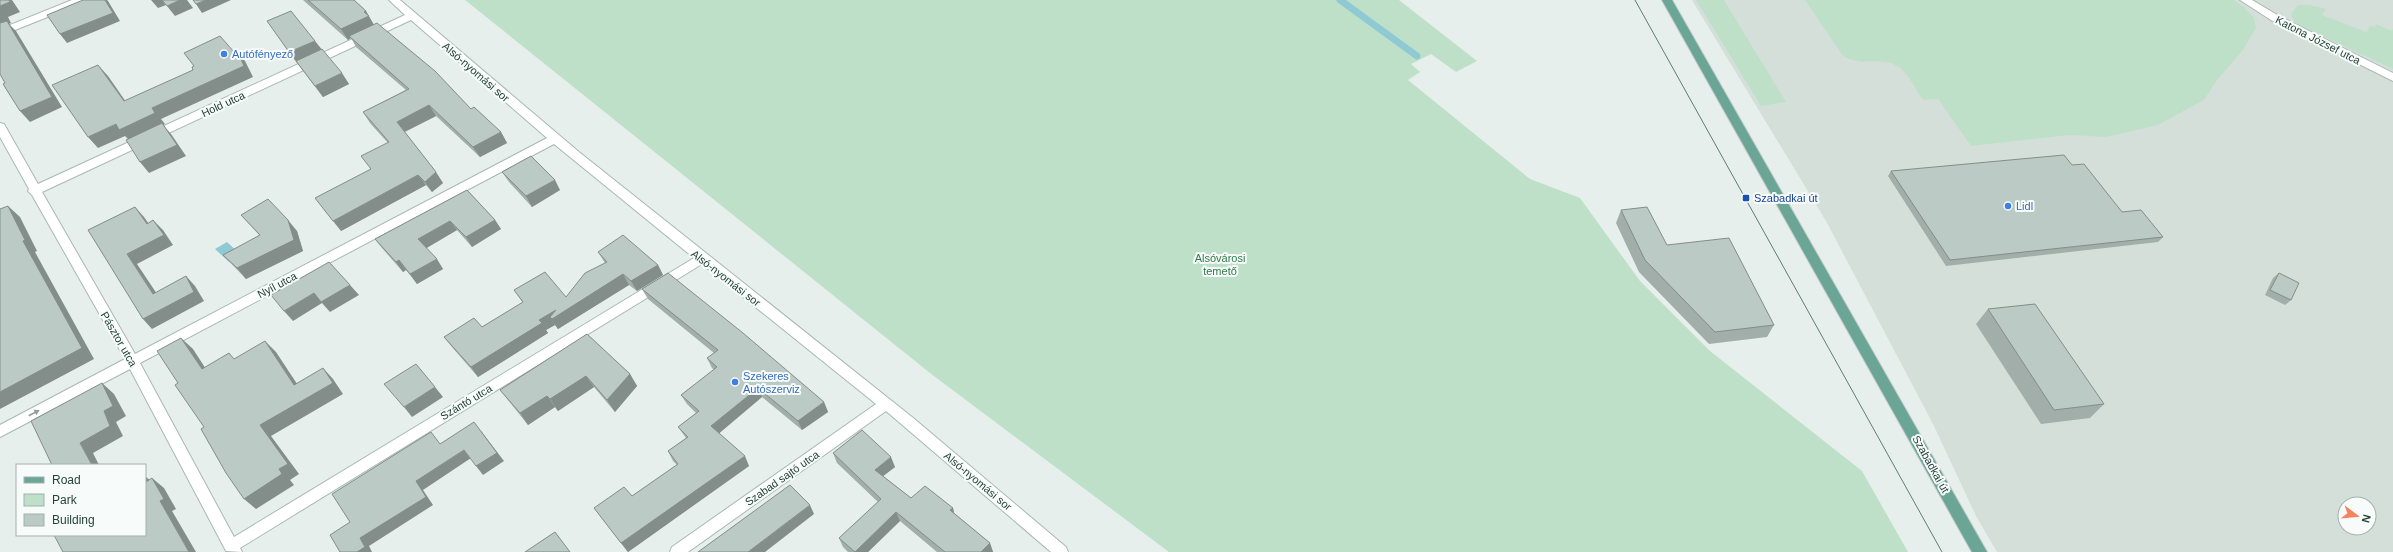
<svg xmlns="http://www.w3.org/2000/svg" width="2393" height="552" font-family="Helvetica,sans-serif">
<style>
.built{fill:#d4dfda;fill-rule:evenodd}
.green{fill:#bfe0c8}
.water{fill:#8ec9d4}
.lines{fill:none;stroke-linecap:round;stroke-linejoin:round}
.stream{stroke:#8ec9d4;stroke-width:7}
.minor-casing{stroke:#a8b8b2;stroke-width:2}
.tertiary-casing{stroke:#a8b8b2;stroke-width:2}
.primary-casing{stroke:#c2cac8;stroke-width:2}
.minor{fill:#fff;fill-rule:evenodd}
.tertiary{fill:#fff;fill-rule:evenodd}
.primary{fill:#6aa596;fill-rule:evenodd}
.tram{stroke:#5f7d75;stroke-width:1}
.wall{fill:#a1aea9}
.shaded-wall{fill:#838d89}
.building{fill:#bbcac4;stroke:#838d89}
.oneway{fill:#92a09c}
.shop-dot{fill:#3f7fe0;stroke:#f7fbf9;stroke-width:1.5}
.transit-dot{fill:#1a4fb4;stroke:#f7fbf9;stroke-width:1.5}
.labels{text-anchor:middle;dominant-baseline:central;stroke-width:4;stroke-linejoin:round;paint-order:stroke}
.street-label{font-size:11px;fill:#24423a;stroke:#f7fbf9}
.shop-label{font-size:11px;fill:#366cbe;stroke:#f7fbf9;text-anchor:start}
.transit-label{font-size:11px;fill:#164399;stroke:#f7fbf9;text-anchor:start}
.park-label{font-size:11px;fill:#2d7a4b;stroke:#f7fbf9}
</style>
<rect width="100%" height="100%" fill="#e6efeb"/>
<!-- built -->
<path class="built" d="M 1692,0 L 2393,0 L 2393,552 L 1997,552 L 1976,516 L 1933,424 L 1826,221 ZM 2345,504 L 2369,504 L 2369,528 L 2345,528 Z"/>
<!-- green -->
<g class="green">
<polygon points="465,0 1399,0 1477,61 1456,72 1431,54 1411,64 1420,72 1408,80 1530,179 1580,198 1640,281 1710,351 1862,471 1908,552 1169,552 930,373"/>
<polygon points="1696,0 1724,0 1786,102 1761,106"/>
<path d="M 1805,0 L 2234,0 L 2243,6 L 2254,18 L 2256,28 L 2243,50 L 2217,80 L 2204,100 L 2158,125 L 2106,137 L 2069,135 L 1971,146 L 1938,99 L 1923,100 C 1916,90 1909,75 1899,67 C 1882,55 1864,68 1843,56 Z"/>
<polygon points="2298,5 2310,5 2326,9 2322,15 2366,32 2370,26 2375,27 2376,24 2392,31 2393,28 2393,69 2296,24 2291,14"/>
</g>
<!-- water -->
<polygon class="water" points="227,242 241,255 229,262 215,249"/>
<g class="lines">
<!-- stream -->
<polyline class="stream" points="1340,0 1417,56"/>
<defs>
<g id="minor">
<polygon points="72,0 86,0 85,2 0,36 0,29"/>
<path d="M 389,0 L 400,0 L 579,152 L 912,417 L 1066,547 L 1068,552 L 1051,552 L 886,411 L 688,552 L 670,552 L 672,547 L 876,404 L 702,264 L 240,548 L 242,552 L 226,551 L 130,369 L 0,437 L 0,425 L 125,359 L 32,195 L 28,191 L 29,189 L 0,137 L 0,123 L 4,124 L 38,184 L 405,15 ZM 411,20 L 547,138 L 135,354 L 42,192 ZM 554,144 L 694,258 L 234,537 L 140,363 Z"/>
</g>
<polygon id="tertiary" points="2240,0 2252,0 2279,16 2393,73 2393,81 2271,20"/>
<polygon id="primary" points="1662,0 1672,0 1987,552 1972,552"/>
</defs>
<!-- minor casing -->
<use href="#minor" class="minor-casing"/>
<!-- tertiary casing -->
<use href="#tertiary" class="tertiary-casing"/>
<!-- primary casing -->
<use href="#primary" class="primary-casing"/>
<!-- minor -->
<use href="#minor" class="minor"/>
<!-- tertiary -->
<use href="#tertiary" class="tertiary"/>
<!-- primary -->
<use href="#primary" class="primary"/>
<!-- tram -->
<polyline class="tram" points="1635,0 1942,552"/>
</g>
<!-- wall -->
<g class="wall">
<polygon points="303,0 354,0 366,11 374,25 471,109 501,132 507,143 480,157 436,116 405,132 443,183 432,192 426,185 341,231 370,169 388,143 370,123 363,112 406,90 356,47 351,38 348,40"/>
<polygon points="321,49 349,84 323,97 297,63"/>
<polygon points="2072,165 2122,212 2163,237 2158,242 1946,266 1888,176 1891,171"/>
<polygon points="502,172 560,190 532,207 509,182"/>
<polygon points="467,190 495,220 501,229 472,247 457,230 426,248 443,269 417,284 406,270 403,272 382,248 375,239"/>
<polygon points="1621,210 1667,245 1774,325 1767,337 1709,344 1639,272 1616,223"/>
<polygon points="241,215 297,231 303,251 246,279 223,255 260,236"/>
<polygon points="598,252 658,265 663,275 637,291 629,285 558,329 555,325 546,330 548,333 478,377 452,347 444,337 482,327 523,303 514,290 566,297 605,263"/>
<polygon points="2279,273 2291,300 2285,305 2265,295 2273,278"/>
<polygon points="642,289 824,402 828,412 802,430 762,397 719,433 749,466 628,552 594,508 632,496 677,465 673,461 668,451 686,438 678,427 696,413 687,404 681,395 714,370 712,368 707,358 714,353 648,299"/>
<polygon points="1988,309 2104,404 2090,418 2041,424 1976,324"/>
<polygon points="587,334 630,374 637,386 615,412 594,387 558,411 555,407 528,425 500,390"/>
<polygon points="833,453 895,467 883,476 911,498 953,508 954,513 990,543 993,552 937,552 900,521 868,552 848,552 843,547 839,538 878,502 837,463"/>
</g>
<!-- shaded-wall -->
<g class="shaded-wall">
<polygon points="9,0 12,0 20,12 8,17 11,23 9,24 16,31 62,107 30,122 20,111 0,28 0,6"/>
<polygon points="105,0 107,0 108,1 120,21 67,43 60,34"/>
<polygon points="151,0 162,0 166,5 158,8"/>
<polygon points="180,0 187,0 193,8 175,16 167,6"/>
<polygon points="206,0 231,0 202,13 196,4"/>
<polygon points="366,11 375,27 349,36 351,38 348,40 341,29"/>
<polygon points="315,41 323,51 297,63 289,52"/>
<polygon points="237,50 245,61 253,77 161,119 165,124 163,125 171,134 186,156 149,173 140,162 129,140 125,136 98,148 88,137 152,108"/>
<polygon points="98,65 108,76 133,112 124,101"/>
<polygon points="342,73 349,84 323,97 315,86"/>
<polygon points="429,105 436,116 404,132 397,122"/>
<polygon points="501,132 507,143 480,157 473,147"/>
<polygon points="436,172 443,183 432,192 425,182"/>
<polygon points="418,175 426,185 341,231 333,221"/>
<polygon points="555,180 560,190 532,207 526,196"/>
<polygon points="8,206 20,217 37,251 35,252 94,359 0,409 0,392 23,241"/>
<polygon points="135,207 144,217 156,234 147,224"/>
<polygon points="153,220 163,230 173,245 137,264 163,303 153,294 127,254"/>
<polygon points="288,220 297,231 303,251 246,279 237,268"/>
<polygon points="495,220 501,229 472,247 466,237"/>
<polygon points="450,221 457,230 425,249 418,239"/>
<polygon points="437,259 443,269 417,284 410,274"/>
<polygon points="399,260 406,270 403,272 396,262"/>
<polygon points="658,265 663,275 637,291 631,281"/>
<polygon points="623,274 629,285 558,329 550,317 555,325 546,330 548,333 478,377 471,367 539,320 556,310"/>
<polygon points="186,276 195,286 204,301 152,329 143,319"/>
<polygon points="350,285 359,295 330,312 322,303 293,321 284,311 314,293"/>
<polygon points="181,338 193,349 213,380 202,369"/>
<polygon points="265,341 276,352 305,396 294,385"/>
<polygon points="323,368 333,379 343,394 271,436 299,474 290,480 294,485 256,509 244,499 279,469 260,425"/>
<polygon points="630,374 637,386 615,412 607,400"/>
<polygon points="586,376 594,387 558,411 550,399"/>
<polygon points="102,383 114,394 126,416 116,422 123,436 93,453 99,465 92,465 80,443 104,411"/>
<polygon points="435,387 443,397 412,417 404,407"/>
<polygon points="758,388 762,397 716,436 711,426"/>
<polygon points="547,396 555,407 528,425 520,413"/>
<polygon points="824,402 828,412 802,430 798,421"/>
<polygon points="481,431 504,461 483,475 476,466"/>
<polygon points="464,450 471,458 423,490 433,505 369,546 372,552 357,552 360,538 416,481"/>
<polygon points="745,456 749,466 628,552 621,543"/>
<polygon points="891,457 895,467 878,480 875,470"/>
<polygon points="145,476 152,482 146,482 145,481"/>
<polygon points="152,478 164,488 176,509 172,511 196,552 189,552 160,501"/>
<polygon points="810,505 814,514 765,552 748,552"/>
<polygon points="953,508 955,517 950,510"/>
<polygon points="896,512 900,521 868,552 855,552"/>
<polygon points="990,543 993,552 981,552"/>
</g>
<!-- building -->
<g class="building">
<polygon points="0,0 9,0 10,2 0,6"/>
<polygon points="83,0 105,0 113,13 60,34 47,15"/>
<polygon points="162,0 180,0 167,6"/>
<polygon points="193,0 206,0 196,4"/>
<polygon points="308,0 354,0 366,11 364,12 369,16 341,29"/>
<polygon points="291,11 315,41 289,52 267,21"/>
<polygon points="7,21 52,97 20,111 3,84 5,83 0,74 0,23"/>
<polygon points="377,23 435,71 471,109 474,107 501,132 473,147 429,105 397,122 436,172 425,182 418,175 333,221 315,198 371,169 361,156 389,142 363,112 409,89 349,36"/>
<polygon points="220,36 234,52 237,50 244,66 152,108 155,113 119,130 116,124 88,137 52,85 98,65 124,101 193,70 192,67 194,66 184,53"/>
<polygon points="322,49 342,73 315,86 296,61"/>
<polygon points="162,123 177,145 140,162 126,140"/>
<polygon points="2064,155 2072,165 2084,164 2122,212 2141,210 2163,237 1950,260 1891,171"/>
<polygon points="531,156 555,180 526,196 502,172"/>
<polygon points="467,190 495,220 466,237 450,221 418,239 437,259 410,274 399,260 396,262 375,239"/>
<polygon points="268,199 288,220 294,240 237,268 223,255 260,235 241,215"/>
<polygon points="8,206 25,240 23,241 82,348 0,392 0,209"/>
<polygon points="135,207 147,224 153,220 164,235 127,254 153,294 186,276 194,292 143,319 88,230"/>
<polygon points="1647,207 1667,245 1729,238 1774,325 1715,332 1645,260 1621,210"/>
<polygon points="623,235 658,265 631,281 623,274 552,319 550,317 556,310 539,320 542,323 471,367 444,337 474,318 482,327 523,302 514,290 545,272 566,297 585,273 607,262 598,252"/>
<polygon points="329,262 350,285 321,302 314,293 284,311 271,295"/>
<polygon points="668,273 743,333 824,402 798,421 758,388 711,426 745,456 621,543 594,508 624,487 632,496 678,464 668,451 688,437 678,427 699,411 681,395 717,367 707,358 718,350 642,289"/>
<polygon points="2279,273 2299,283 2291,300 2270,290"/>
<polygon points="2035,304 2104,404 2054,410 1988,309"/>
<polygon points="587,334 630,374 607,400 586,376 550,399 547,396 520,413 500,390"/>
<polygon points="181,338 202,369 229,353 234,359 265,341 294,385 323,368 333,383 260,425 288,464 279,469 282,474 244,499 226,473 201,429 204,427 175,385 178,383 157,351"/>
<polygon points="416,364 435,387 404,407 384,384"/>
<polygon points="102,383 113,406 104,411 110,426 80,443 92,465 52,465 31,421"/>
<polygon points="474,422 497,453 476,466 464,450 416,481 426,497 360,538 365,547 357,552 340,552 330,535 350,522 332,494 431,432 440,444"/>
<polygon points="862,430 891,457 875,470 911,498 925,486 953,508 950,510 990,543 981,552 945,552 896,512 855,552 839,538 881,499 833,453"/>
<polygon points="152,478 164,499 160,501 189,552 63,552 54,535 145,535 145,481 146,482"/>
<polygon points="790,485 810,505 748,552 698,552"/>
<polygon points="555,532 570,552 525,552"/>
</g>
<!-- one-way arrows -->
<defs><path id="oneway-solid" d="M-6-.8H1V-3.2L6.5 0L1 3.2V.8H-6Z"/></defs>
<use class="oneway" href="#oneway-solid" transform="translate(34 413) rotate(-28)"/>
<!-- markers -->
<g class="shop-dot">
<circle cx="224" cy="54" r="4"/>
<circle cx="2008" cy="206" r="4"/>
<circle cx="735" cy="382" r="4"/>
</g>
<rect class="transit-dot" x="1742" y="194" width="8" height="8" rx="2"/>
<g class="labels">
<!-- street labels -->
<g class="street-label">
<text transform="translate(2318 40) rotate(27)">Katona József utca</text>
<text transform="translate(476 72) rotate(41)">Alsó-nyomási sor</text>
<text transform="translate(223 104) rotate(-25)">Hold utca</text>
<text transform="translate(726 278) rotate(38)">Alsó-nyomási sor</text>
<text transform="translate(277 285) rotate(-28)">Nyíl utca</text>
<text transform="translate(119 339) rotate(60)">Pásztor utca</text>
<text transform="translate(466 402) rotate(-31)">Szántó utca</text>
<text transform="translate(1931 464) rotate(61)">Szabadkai út</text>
<text transform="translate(782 478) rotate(-35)">Szabad sajtó utca</text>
<text transform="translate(978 481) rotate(40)">Alsó-nyomási sor</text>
</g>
<!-- shop labels -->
<g class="shop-label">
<text x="232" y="54">Autófényező</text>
<text x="2016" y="206">Lidl</text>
<text x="743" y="376">Szekeres<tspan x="743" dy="13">Autószerviz</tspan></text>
</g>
<!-- transit labels -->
<g class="transit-label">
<text x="1754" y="198">Szabadkai út</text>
</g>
<!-- park labels -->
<g class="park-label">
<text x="1220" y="258">Alsóvárosi<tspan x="1220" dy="13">temető</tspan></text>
</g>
</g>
<!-- legend -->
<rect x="16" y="464" width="130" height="72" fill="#f7fbf9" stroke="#a3b1ad"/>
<rect x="24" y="477" width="20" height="6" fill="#6aa596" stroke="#a3b1ad"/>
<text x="52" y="484" font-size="12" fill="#24423a">Road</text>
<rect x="24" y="494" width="20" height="12" fill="#bfe0c8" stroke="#a3b1ad"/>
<text x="52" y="504" font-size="12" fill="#24423a">Park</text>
<rect x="24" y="514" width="20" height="12" fill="#bbcac4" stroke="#a3b1ad"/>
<text x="52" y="524" font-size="12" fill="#24423a">Building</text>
<!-- north arrow -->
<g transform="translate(2357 516) rotate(106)"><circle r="19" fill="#f7fbf9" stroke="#a3b1ad"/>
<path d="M0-3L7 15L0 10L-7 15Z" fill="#f4845f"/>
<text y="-6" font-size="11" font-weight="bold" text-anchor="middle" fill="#24423a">N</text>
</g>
</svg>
